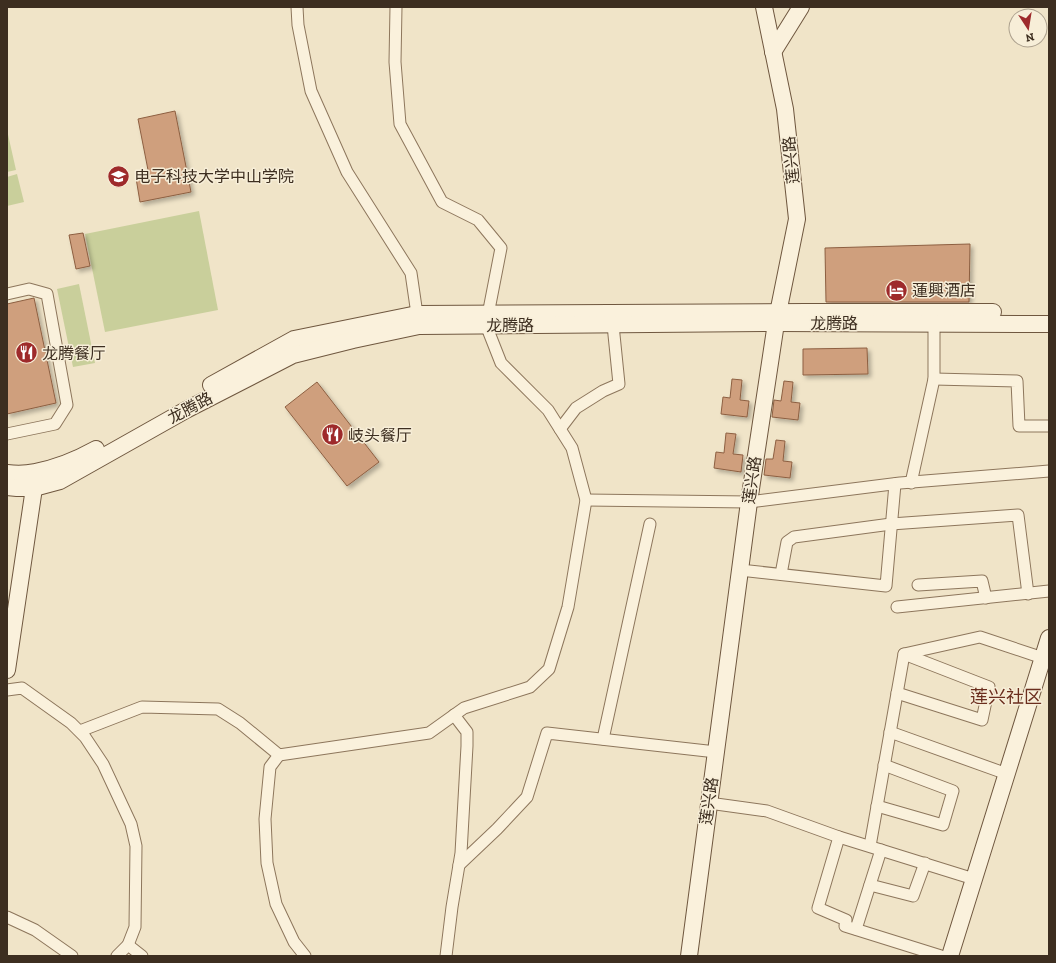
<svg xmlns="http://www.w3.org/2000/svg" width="1056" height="963" font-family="'Zilla Slab','Noto Sans SC',serif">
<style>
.green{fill:#c9cf9b}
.building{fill:#cf9f7d;stroke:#8d5f41;filter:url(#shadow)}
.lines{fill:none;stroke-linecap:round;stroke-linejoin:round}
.street-casing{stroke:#8d765c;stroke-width:13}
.secondary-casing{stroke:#6f573f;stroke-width:18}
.street{stroke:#faf1dc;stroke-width:11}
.secondary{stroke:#faf1dc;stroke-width:16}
.labels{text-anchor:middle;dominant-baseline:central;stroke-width:3;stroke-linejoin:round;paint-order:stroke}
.street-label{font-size:16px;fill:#3d2e20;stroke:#f7eed8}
.poi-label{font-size:16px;fill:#3d2e20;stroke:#f7eed8;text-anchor:start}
.quarter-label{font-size:18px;fill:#6b2e1e;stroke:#f7eed8}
</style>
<defs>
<filter id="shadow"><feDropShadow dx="3" dy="3" stdDeviation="2" flood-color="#0004"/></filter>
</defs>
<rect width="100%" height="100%" fill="#f0e4c8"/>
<!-- green -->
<g class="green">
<polygon points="7,130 16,170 7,172"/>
<polygon points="17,174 24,202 7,206 7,177"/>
<polygon points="199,211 218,310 105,332 85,234"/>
<polygon points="79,284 95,363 73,367 57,289"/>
</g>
<!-- building -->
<g class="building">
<polygon points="175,111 191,192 140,202 136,178 149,175 138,119"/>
<polygon points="83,233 90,266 76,269 69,235"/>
<polygon points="970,244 969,302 826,302 825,248"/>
<polygon points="34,298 56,403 7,414 7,304"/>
<polygon points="867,348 868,374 803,375 803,349"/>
<polygon points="732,379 742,380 740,400 749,401 747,417 721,414 723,397 730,398"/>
<polygon points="784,381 793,382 791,402 800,403 798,420 772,417 774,400 781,401"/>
<polygon points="317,382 379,462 347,486 285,407"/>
<polygon points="726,433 736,434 733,454 743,455 741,472 714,468 716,452 724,453"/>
<polygon points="776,440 785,441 783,461 792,462 790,478 764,475 766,459 773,459"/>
</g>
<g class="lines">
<defs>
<g id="street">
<polyline points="297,7 298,25 311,91 347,172 411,273 418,321"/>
<polyline points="7,294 29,289 47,294 67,405 55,424 7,434"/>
<polyline points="934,379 1017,381 1019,426 1049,426"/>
<polyline points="560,429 576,408 603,391 619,384 613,325"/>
<polyline points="911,483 934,379 934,323"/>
<polyline points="586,500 749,502 900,483 1049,471"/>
<polyline points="740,570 886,586 895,484"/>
<polyline points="781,574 787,542 794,537 891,524 1018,515 1028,594"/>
<polyline points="918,585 982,581 986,598"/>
<polyline points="897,607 1049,591"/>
<polyline points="7,690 22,688 71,723 85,737 103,764 131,824 136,846 135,927 128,945 117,956"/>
<polyline points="897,693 982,720 989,687 904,654"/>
<polyline points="80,731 142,707 218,709 240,723 279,755 429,733 464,708 530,687 549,669 568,607 586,500 572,448 548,410 501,363 486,325 501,248 478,220 442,202 400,124 395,62 396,7"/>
<polyline points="890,732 1007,774"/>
<polyline points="603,739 650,524"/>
<polyline points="279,755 270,767 265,819 267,863 276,904 294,942 305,956"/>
<polyline points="709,803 767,811 839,837 974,879"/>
<polyline points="877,806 943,825 953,791 884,765"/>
<polyline points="839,837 818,908 846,920 845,926 941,956"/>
<polyline points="870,846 904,654 980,637 1043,658"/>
<polyline points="459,865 497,829 527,797 547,733 716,752"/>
<polyline points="870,885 913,896 925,863"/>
<polyline points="7,917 35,930 72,956"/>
<polyline points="856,929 881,850"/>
<polyline points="128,945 142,956"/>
<polyline points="446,956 452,907 461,853 467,746 467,732 454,715"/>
</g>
<g id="secondary">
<polyline points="773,52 801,7"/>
<polyline points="211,385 294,339 417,314 808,312 993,312"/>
<path d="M 7,473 C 16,474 26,474 35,472 C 56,468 78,459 96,449"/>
<polyline points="7,487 17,488 34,488 60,481 186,410 293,355 353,340 419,326 776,323 1049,324"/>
<polyline points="7,670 34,488 34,478"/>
<polyline points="689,956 749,502 776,323 797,219 785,109 764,7"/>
<polyline points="950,956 1049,638"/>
</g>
</defs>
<!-- street casing -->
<use href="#street" class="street-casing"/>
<!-- secondary casing -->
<use href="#secondary" class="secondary-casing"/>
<!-- street -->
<use href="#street" class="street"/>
<!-- secondary -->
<use href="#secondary" class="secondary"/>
</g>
<!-- icons -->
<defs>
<symbol id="university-disc" viewBox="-11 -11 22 22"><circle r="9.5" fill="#9e2a2b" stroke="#f7eed8"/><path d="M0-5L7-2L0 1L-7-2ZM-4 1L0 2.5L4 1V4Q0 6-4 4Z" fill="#fff"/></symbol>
<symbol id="hotel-disc" viewBox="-11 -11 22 22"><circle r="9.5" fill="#9e2a2b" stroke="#f7eed8"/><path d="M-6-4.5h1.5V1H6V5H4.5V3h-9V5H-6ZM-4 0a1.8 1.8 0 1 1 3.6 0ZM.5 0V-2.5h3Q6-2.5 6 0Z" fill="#fff"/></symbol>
<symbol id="restaurant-disc" viewBox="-11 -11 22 22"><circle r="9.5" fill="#9e2a2b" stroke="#f7eed8"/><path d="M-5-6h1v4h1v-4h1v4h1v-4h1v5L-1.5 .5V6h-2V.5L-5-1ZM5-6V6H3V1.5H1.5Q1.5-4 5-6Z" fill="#fff"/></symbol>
</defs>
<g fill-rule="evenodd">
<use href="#university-disc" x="106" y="164" width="25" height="25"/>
<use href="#hotel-disc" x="884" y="278" width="25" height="25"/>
<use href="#restaurant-disc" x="14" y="340" width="25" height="25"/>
<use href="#restaurant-disc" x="320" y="422" width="25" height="25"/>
</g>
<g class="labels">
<!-- street labels -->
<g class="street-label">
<text transform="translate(791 160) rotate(-96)">莲兴路</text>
<text x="834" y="323">龙腾路</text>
<text x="510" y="325">龙腾路</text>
<text transform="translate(190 408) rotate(-28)">龙腾路</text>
<text transform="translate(752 480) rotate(-82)">莲兴路</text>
<text transform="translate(709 801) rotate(-82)">莲兴路</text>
</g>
<!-- poi labels -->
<g class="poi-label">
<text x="134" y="176">电子科技大学中山学院</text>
<text x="912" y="290">蓮興酒店</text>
<text x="42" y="353">龙腾餐厅</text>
<text x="348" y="435">岐头餐厅</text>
</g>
<!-- quarter labels -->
<g class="quarter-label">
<text x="1006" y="697">莲兴社区</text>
</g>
</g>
<!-- border -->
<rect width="1056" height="963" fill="none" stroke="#3d2e20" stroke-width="16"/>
<!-- north arrow -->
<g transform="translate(1028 28) rotate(168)"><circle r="19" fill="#f7eed8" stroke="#ada18e"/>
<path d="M0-3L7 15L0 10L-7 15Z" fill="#9e2a2b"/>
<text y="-6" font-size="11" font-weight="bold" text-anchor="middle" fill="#3d2e20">N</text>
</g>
</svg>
